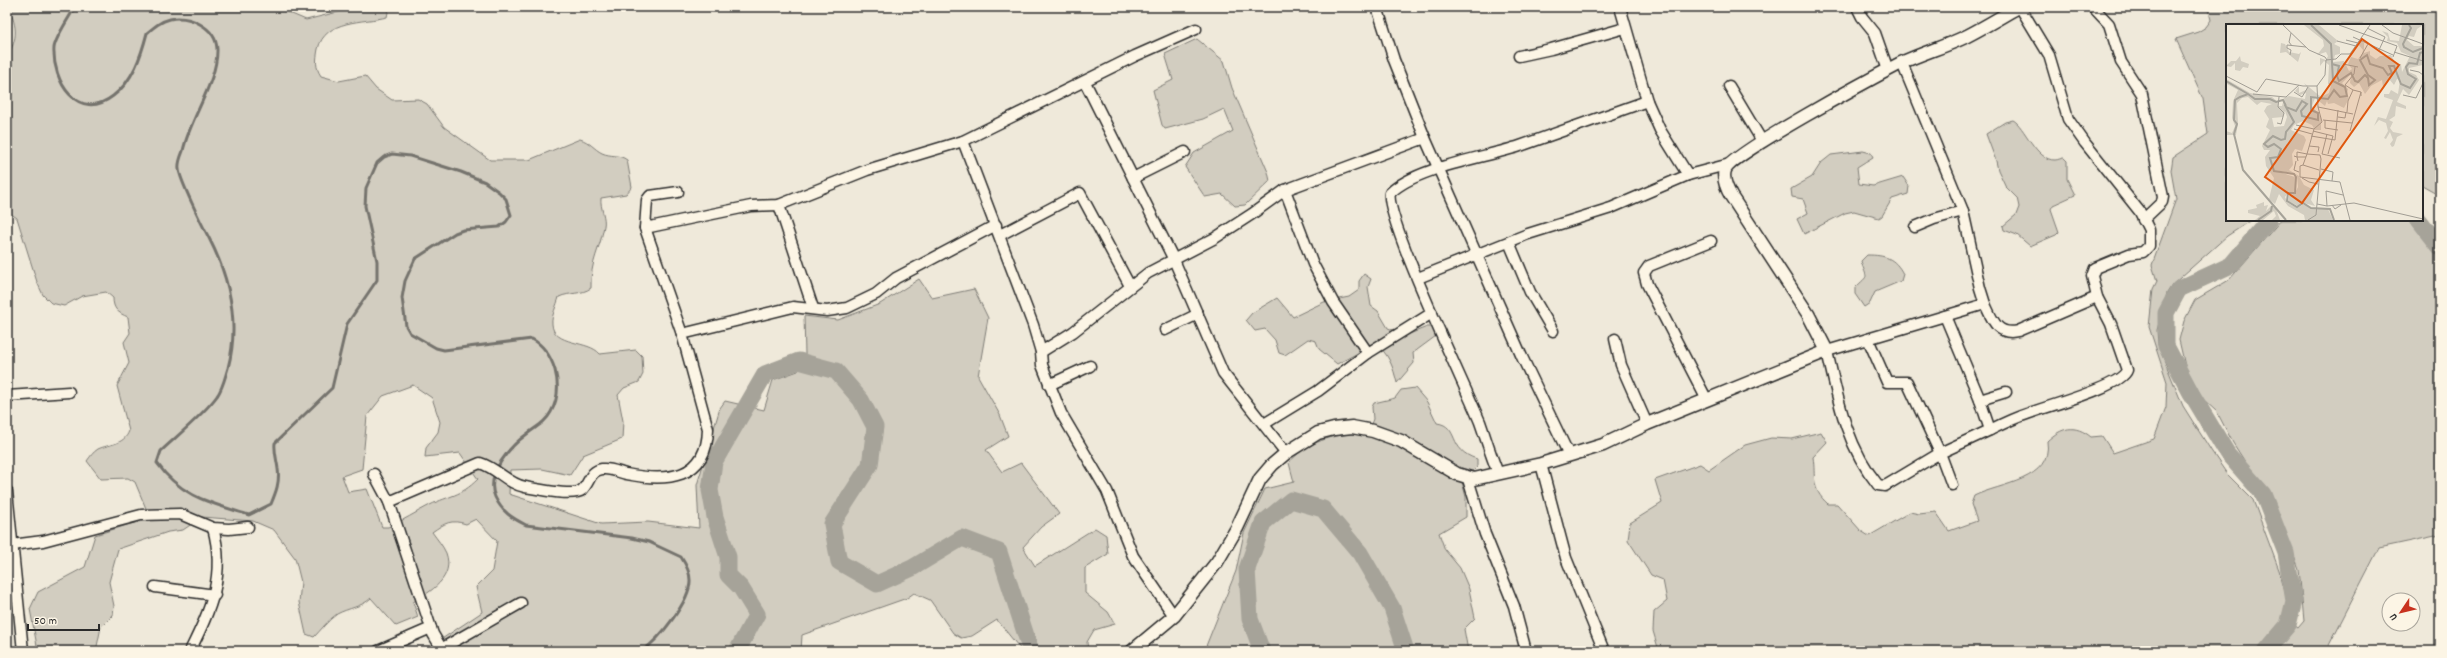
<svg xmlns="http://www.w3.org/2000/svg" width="2447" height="658" font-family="Dekko,sans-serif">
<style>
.green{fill:#d2cdc0;stroke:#7e7c76;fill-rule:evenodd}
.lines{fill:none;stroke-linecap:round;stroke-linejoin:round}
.stream{stroke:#75736d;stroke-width:3}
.river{stroke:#a6a399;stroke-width:17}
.minor-casing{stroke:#2b2b2b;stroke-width:13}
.major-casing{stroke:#2b2b2b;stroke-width:15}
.minor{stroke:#fcf5e5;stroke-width:10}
.major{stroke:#fcf5e5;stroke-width:12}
.inset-river{fill:none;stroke:#a6a399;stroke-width:2}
.inset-road{fill:none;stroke:#a19d94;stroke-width:1}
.view{fill:#df570e;fill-opacity:0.15;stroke:#df570e;stroke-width:2}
.inset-edge{fill:none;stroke:#2b2b2b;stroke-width:2}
</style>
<rect width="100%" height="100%" fill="#efe9da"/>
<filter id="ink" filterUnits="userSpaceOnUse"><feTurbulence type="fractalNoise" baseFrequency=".025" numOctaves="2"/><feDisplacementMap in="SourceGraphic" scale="8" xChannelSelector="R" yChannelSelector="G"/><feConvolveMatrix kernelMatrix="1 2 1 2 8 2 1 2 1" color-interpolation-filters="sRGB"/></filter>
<g filter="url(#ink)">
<!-- green -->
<g class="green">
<path d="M 7,7 L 266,7 L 280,9 L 306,20 L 358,7 L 389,7 L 387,17 C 363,23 325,19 318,49 C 316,60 315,67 321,76 L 339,81 L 365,76 L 376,89 L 392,100 L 418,99 L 427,104 L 444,127 L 490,160 L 529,160 L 580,139 C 590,142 594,149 602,153 C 611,157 619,154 627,160 L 632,187 L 626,194 L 601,198 C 600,208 606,218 604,226 C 600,250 590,261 591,288 C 581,295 570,292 559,297 C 557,305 551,316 552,324 C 553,346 589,340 600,354 L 636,350 L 642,356 L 643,374 L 639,382 L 624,388 L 618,395 L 623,421 L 622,439 L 583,455 L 570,475 L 542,469 L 510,470 L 509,494 L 601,524 L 648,522 L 699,528 L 697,485 L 720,408 L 725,401 L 764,410 L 773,380 L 798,371 L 805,354 L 804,316 L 838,320 L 880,304 L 919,279 L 932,298 L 974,289 L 988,318 L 978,376 L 1000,415 L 1008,436 L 986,450 L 1002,472 L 1021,463 L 1059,514 L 1041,527 L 1023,547 L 1035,566 L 1095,528 L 1106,535 L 1108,554 L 1085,568 L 1085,593 L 1108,612 L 1115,624 L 1094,630 L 1087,642 L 1088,651 L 1022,651 L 997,620 L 972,636 L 961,638 L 953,633 L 930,600 L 914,593 L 907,598 L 802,635 L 801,651 L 424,651 L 482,612 L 476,587 L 492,571 L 497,541 L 476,519 L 466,524 C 451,519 445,523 432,532 C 437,539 443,546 446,553 C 455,578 430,592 413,602 L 418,617 L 396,626 L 371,598 C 362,607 348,608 337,614 C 328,620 321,630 314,637 L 306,634 L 299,602 L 301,582 L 295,558 L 274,530 L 253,521 L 202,517 L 183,530 L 168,532 L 118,549 L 109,582 L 114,606 L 113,615 L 101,627 L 96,651 L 38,651 L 30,609 L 38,592 L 85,567 L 95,535 L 150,518 L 135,482 L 128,478 L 101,479 L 87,461 C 90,457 93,452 98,449 C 109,444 124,445 129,431 L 117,386 L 129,363 L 124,342 L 130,333 L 128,317 C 118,313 113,309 113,298 L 106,292 L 82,296 L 64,306 L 51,303 L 43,295 L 37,282 L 17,218 L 7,211 L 7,55 C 19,40 17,22 7,7 ZM 413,385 L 432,398 L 440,422 L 438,432 L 426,448 L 425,457 L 460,453 L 478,479 C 460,497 450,495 430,505 C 416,512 403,521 388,527 L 382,527 L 367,489 L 348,492 L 342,476 L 362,469 L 367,416 L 383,396 Z"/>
<path d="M 2208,7 L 2440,7 L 2440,195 L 2422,185 L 2422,25 L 2227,25 L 2227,220 L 2252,220 L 2227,236 L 2172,285 L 2167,293 L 2157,330 L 2158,345 L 2183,406 L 2212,452 L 2227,474 L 2253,500 L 2279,570 L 2294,625 L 2298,628 L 2304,621 L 2299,569 L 2290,544 L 2267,496 L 2233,443 L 2217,412 L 2203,399 L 2185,366 L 2179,340 L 2184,321 L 2195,300 L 2229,280 L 2281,220 L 2409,220 L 2440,255 L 2440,535 L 2379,548 L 2326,651 L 1659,651 L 1653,631 L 1654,612 L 1667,601 L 1663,580 L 1651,575 L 1628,540 L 1630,523 L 1662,503 L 1655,480 L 1700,464 L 1709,470 L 1745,445 L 1771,438 L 1792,439 L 1821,432 L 1827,442 L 1813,457 C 1816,477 1810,488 1828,504 L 1837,504 L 1861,531 L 1869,536 L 1910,512 L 1919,514 L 1936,512 L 1949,531 L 1977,521 L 1971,504 L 1974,496 C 2000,483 2053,481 2047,441 C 2062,427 2075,424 2091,437 L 2102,436 L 2113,453 L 2154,439 L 2166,407 L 2167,382 L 2149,327 L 2153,289 L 2157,281 L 2152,265 L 2176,199 L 2171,171 L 2173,157 L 2208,134 L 2203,99 L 2176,39 L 2198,32 L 2206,27 L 2211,20 Z"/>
<polygon points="1197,39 1224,61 1232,88 1268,172 1270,181 1245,205 1235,206 1222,194 1205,197 1185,167 1194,153 1233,131 1224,109 1203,119 1165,129 1162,125 1153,90 1173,80 1165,54"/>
<path d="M 2013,120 C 2024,125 2036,161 2055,160 C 2058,160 2061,158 2064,158 L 2067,161 L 2067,179 L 2075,195 L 2053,205 L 2051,209 L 2059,232 L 2056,235 L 2030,246 L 2017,235 L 2004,230 L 2003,226 L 2016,215 L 2019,207 L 2017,198 L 2006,187 L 1998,170 L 1996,161 L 1986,134 L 2005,122 Z"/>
<polygon points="1863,151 1871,153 1873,157 1857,167 1859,184 1873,186 1903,177 1909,186 1908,194 1892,199 1882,216 1879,218 1854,211 1845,213 1804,234 1797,219 1808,213 1803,199 1792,197 1791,189 1812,177 1821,163 1831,155"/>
<path d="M 1867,255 C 1885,255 1895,258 1903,274 L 1901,281 L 1875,292 L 1870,303 L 1864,307 L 1855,294 L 1855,288 C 1870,273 1867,281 1861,261 Z"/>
<path d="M 1364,274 L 1371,279 L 1368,287 L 1371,306 L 1378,311 L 1388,328 L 1407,335 L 1427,327 L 1433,327 L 1436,336 L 1413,353 L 1414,363 L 1397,383 C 1393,367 1389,353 1375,344 L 1337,364 L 1319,349 L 1316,341 L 1308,339 L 1285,355 L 1279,353 L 1275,340 L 1265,329 L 1255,331 L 1246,320 L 1252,313 L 1277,298 L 1293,317 L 1324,302 L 1349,297 L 1359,290 L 1359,281 Z"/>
<path d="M 1415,388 L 1427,402 L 1437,423 C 1460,426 1447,450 1477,459 L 1477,467 L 1462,482 L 1466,497 L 1466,517 L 1439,533 L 1445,550 L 1460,568 L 1469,589 L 1475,618 L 1464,629 L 1468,651 L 1204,651 L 1236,571 L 1244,533 L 1265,489 L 1294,482 L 1289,463 C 1303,445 1330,435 1352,434 C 1357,433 1362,435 1367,434 L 1373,419 L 1372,407 L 1374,403 L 1395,398 L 1401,390 Z"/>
</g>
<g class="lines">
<!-- stream -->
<path class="stream" d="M 75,7 C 70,16 55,38 54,48 C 52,81 78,123 113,96 C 133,81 141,56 147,33 C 154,27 161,21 170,19 C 189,15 216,27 217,49 C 218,81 190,118 183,151 C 181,156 178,163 179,169 C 179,178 203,227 209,238 C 230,279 240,322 228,368 C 225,377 223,388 217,396 C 205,413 177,436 161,451 L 157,463 C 181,497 211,503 249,515 L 271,504 C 276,492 280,482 278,469 C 277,460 274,453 275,443 L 332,388 L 347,324 L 377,280 L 377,261 L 365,206 L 366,188 L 377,163 L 384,157 L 392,154 L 410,156 L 461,172 L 485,182 L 499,192 L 506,199 L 511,215 L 506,222 L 499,227 L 463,230 L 455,233 L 415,259 L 405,281 L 402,298 L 406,326 L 410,333 L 436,348 L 444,350 L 532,339 C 545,346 551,357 555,370 C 559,385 559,398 551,412 C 545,423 537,426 527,434 C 509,447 485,475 495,497 C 502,512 512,518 526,525 L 632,538 L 649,542 L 681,557 C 685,563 690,572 690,580 C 691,600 659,640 642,651"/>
<!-- river -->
<g class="river">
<polyline points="2419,220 2440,247"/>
<polyline points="737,651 757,614 741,588 728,575 728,557 715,517 710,490 714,462 765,374 799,361 836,371 861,400 875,427 870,465 832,524 839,562 877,584 912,568 962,538 999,552 1031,651"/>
<polyline points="1262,651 1250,619 1247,569 1263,523 1291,500 1323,509 1360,553 1392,608 1406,651"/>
<polyline points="2266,651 2288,625 2294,601 2286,553 2263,494 2227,453 2191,393 2166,346 2166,313 2179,289 2231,265 2269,220"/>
</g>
<defs>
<g id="minor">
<polyline points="1377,7 1394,60 1425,138"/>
<polyline points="1857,7 1862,17 1875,33 1888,70"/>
<polyline points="2093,7 2109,24 2121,62 2142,94 2163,197 2162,202 2143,220"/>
<polyline points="1519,56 1551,49 1625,28"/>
<polyline points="1902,63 1963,211 1980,288 1985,304"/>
<polyline points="1085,82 1174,260 1223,373 1286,453"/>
<polyline points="1729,86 1762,141"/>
<polyline points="963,141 1033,325 1041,352 1042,365 1061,413 1107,491 1133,556 1174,616"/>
<polyline points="1688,175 1730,164"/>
<polyline points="1133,178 1185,152"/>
<polyline points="678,192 650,196 647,200 645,228 682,334"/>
<polyline points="779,205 813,308"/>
<polyline points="1915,227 1934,219 1963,211"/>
<polyline points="645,228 751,206 779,205 867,170 963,141 1135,56 1196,29"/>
<polyline points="1000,235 1080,193 1130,286"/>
<polyline points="1509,242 1530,292 1553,331"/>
<polyline points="1418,278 1528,234 1611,208 1688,175 1660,130 1647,101 1620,7"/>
<polyline points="1945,316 1980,400 2006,392"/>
<polyline points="1165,330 1198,314"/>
<polyline points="1615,339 1621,365 1647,424"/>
<polyline points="1868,339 1887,382 1907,382 1940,453 1990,430 1980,400"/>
<polyline points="1041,352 1073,332 1148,273 1215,238 1252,214 1285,190 1425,138 1522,357 1569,455"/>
<polyline points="1368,353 1432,313"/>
<polyline points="1049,385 1090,366"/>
<polyline points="7,396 69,392"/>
<polyline points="1707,400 1647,284 1644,273 1649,266 1711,241"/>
<polyline points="1264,424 1318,391 1368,353 1333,302 1313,264 1285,190"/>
<path d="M 1990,430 C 2002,424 2014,418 2027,414 C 2044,407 2122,387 2127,370 L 2111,324 L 2097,297"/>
<polyline points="1541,464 1566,558 1604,651"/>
<path d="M 1498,473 C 1491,456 1486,439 1480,422 C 1466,388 1384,216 1390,193 C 1417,167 1484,158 1520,146 C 1563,131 1604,116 1647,101"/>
<polyline points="374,474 389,502 433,634 443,651"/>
<polyline points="1468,479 1485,534 1514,606 1526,651"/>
<path d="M 1952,485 L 1940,453 L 1885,486 L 1878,485 C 1846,446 1838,399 1827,351 L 1985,304 C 1992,319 1997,336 2018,331 L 2097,297 L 2092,276 L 2095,268 L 2129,254 L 2143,252 L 2149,246 L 2149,230 L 2140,212 L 2085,143 L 2068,119 L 2049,55 L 2020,7"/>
<polyline points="7,491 23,651"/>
<path d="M 389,502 L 480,463 C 497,468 508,484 525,487 C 536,489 574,497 582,490 C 590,483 589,471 602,469 C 611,468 618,472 626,474 C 666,482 707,480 708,429 L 682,334 L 793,307 L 827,311 L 847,308 L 876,294 L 896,278 L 996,225"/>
<polyline points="12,545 43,541 141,515 180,514 213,528 229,529 248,527"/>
<polyline points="155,587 215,595"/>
<polyline points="441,649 521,603"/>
<path d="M 190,651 C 211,608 226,576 213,528"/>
<polyline points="378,651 431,628"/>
</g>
<path id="major" d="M 1132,651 L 1174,616 L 1217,562 L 1237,528 L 1260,479 L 1272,465 L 1286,453 L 1318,433 L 1334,429 L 1352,427 L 1373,431 L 1401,441 L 1457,474 L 1474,479 L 1541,464 L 1603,445 L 1647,424 L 1827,351 L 1808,314 L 1731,196 C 1727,189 1722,179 1725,170 C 1731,154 1876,76 1901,63 C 1922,53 1944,47 1965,37 C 1983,28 2001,17 2018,7"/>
</defs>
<!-- minor casing -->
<use href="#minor" class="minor-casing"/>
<!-- major casing -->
<use href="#major" class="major-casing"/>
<!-- minor -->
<use href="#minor" class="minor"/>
<!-- major -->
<use href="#major" class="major"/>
</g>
</g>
<!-- overview -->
<g transform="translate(2226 24)">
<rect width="197" height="197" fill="#efe9da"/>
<path d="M 78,1 L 93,1 L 112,17 L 108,20 L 114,23 L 114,30 L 109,31 L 107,38 L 118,37 L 123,47 L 126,45 L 122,40 L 125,33 L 132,35 L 136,30 L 137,26 L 132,20 L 135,17 L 138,19 L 138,29 L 144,27 L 144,31 L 150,35 L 154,32 L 165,31 L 170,40 L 175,40 L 176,48 L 184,32 L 175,28 L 171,19 L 161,17 L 162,13 L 156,7 L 162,9 L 164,16 L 173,17 L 176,1 L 197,1 L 191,5 L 188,13 L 183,12 L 181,16 L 188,22 L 197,22 L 197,41 L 183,44 L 183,48 L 190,51 L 193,56 L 183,71 L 177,65 L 171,78 L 180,82 L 180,85 L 170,82 L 169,92 L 163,96 L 167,98 L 164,104 L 167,108 L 177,110 L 171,113 L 168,122 L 166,123 L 164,120 L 167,116 L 164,108 L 160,115 L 158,114 L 162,107 L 160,99 L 153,96 L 148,102 L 152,93 L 160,95 L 167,76 L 158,73 L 158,70 L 163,70 L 165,66 L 172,70 L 174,56 L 171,55 L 168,61 L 163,55 L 157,63 L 156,56 L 145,62 L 139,70 L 133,59 L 128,63 L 124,59 L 125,50 L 116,59 L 122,65 L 121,71 L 123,74 L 118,84 L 108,79 L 102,80 L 101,77 L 99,82 L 89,74 L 86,82 L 95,93 L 95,106 L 89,106 L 86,101 L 77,97 L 68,101 L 65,106 L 78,112 L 80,116 L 76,127 L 69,125 L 66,130 L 67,141 L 63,146 L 73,152 L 78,161 L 88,166 L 85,176 L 89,182 L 78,179 L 72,182 L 62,177 L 63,172 L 69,169 L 72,163 L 71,152 L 68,149 L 47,146 L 69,153 L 70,164 L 67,169 L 62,169 L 59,173 L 62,179 L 71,184 L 78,180 L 86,185 L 102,185 L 107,196 L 79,196 L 78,191 L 62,182 L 53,170 L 49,180 L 43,175 L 48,154 L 40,142 L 39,133 L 44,126 L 38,126 L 36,122 L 44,106 L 40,103 L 43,95 L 38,87 L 41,82 L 46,80 L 35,78 L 31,81 L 22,73 L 16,74 L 11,79 L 12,100 L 10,111 L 0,111 L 0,107 L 6,109 L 9,102 L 6,94 L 7,77 L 12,66 L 1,60 L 0,55 L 24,69 L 46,73 L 52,78 L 52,82 L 56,82 L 58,74 L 63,72 L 79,75 L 80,69 L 74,71 L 69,67 L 73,62 L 73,69 L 80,66 L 81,63 L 78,59 L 95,73 L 103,69 L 105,61 L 102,60 L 103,41 L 98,37 L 94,42 L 94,34 L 100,36 L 102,32 L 100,28 L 91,31 L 98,22 L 97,16 ZM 59,87 L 61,93 L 58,102 L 48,103 L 46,94 L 57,93 ZM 55,19 L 59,20 L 63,28 L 73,30 L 75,28 L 72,38 L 60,28 L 54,29 ZM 14,32 L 15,37 L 23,40 L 22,44 L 17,43 L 14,47 L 9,46 L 9,39 L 5,43 L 0,42 L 5,37 L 10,37 ZM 38,178 L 38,182 L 42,181 L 40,187 L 46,181 L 50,185 L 54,196 L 46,196 L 50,192 L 48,187 L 37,196 L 29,196 L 34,192 L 22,189 L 22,186 L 31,184 L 30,181 Z" fill="#d2cdc0" fill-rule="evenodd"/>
<path class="inset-river" d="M 85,1 L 105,20 L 107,57 L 119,63 L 121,72 L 114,73 L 108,66 L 102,75 L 85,73 L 85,86 L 92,89 L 92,96 L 76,92 L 75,87 L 81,80 L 76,77 L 70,87 L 60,83 L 68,98 L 60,108 L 59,115 L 55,116 L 47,112 L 38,120 L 42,123 L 48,120 L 55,125 L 52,133 L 44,134 L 48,147 L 68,150 L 70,153 L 69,169 L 62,169 L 61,177 L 71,183 L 77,179 L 85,184 L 104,185 L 108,196M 183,1 L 185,4 L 177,20 L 178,23 L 187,28 L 197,24M 106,40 L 113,42 L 111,52 L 113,57 L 125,49 L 129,57 L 132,58 L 139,51 L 142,54 L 143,61 L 149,56 L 142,51 L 134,36 L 141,31 L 144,40 L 157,44 L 162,51 L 166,49 L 163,42 L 168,42 L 175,60 L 184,64 L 190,55 L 182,50 L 180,43 L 183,39 L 191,40 L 194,29 L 197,28M 0,57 L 22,70M 32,196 L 45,187 L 46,182M 60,196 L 17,146 L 8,110 L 11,100 L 8,96 L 9,76 L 14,73 L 22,70 L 29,75 L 44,75 L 50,78 L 57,76 L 60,82"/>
<path class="inset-road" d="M 57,1 L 83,26 L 99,33 L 101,36M 113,1 L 171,22 L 167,33M 156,1 L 167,9 L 197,20M 141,4 L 159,13 L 153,26M 65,9 L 63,18 L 66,22M 127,13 L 167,31M 120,16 L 132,19M 111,17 L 130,22M 61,21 L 80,23M 61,21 L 61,24 L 65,26 L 64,31M 168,28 L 197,37M 134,34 L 142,20M 117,40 L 132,43M 184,46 L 193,48 L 197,51M 0,52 L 31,68 L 40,55 L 77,62 L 91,62M 127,66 L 135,68 L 135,72M 68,68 L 76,73 L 82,63M 27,70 L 60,73 L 73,61M 177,71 L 190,74 L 197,59M 92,83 L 127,90M 121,88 L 122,77 L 127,66 L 119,61 L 128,50 L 129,43M 112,93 L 119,94 L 120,88M 97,96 L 126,99M 99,96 L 99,104 L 112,106M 51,99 L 55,100 L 58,89 L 52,83 L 53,73M 70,101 L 88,105M 68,105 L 86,110M 87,107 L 107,112 L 102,130M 124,107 L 135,68M 101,110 L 96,130 L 114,134M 85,112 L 109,116 L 112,86M 83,122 L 93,123 L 92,128M 68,132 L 71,133 L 71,128 L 81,130 L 77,141 L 74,142 L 74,153 L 114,158 L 124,196M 70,137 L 68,146 L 73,148M 72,137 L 71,133 L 80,133M 77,141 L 93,146M 95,145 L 107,148 L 106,157M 76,154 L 83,158 L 92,160M 91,180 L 101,182 L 100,167 L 117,171M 106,181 L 109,185 L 115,181M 101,182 L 128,179 L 197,195M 82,196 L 90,191 L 95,135 L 94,131 L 81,130 L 88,105 L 96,98 L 92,83 L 91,62 L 99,51 L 100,36 L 110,35 L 115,30 L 124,30 L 144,1"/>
<path class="view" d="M 136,15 L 173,41 L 76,179 L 39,153 Z"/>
<rect width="197" height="197" class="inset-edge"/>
</g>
<!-- margin -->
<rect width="2447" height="658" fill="none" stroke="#fcf5e5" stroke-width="24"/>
<rect x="12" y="12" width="2423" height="634" fill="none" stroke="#2b2b2b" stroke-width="1.5" filter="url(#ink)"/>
<!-- north arrow -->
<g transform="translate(2401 612) rotate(235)"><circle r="19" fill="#fcf5e5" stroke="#a8a49b"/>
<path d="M0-3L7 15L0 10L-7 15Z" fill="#c8321e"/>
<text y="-6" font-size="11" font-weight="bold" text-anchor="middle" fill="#2b2b2b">U</text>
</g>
<!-- scale -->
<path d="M28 624v6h71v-6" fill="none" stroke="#2b2b2b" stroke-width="2"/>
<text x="34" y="624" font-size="12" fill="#2b2b2b" stroke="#fcf5e5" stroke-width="3" paint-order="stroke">50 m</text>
</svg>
